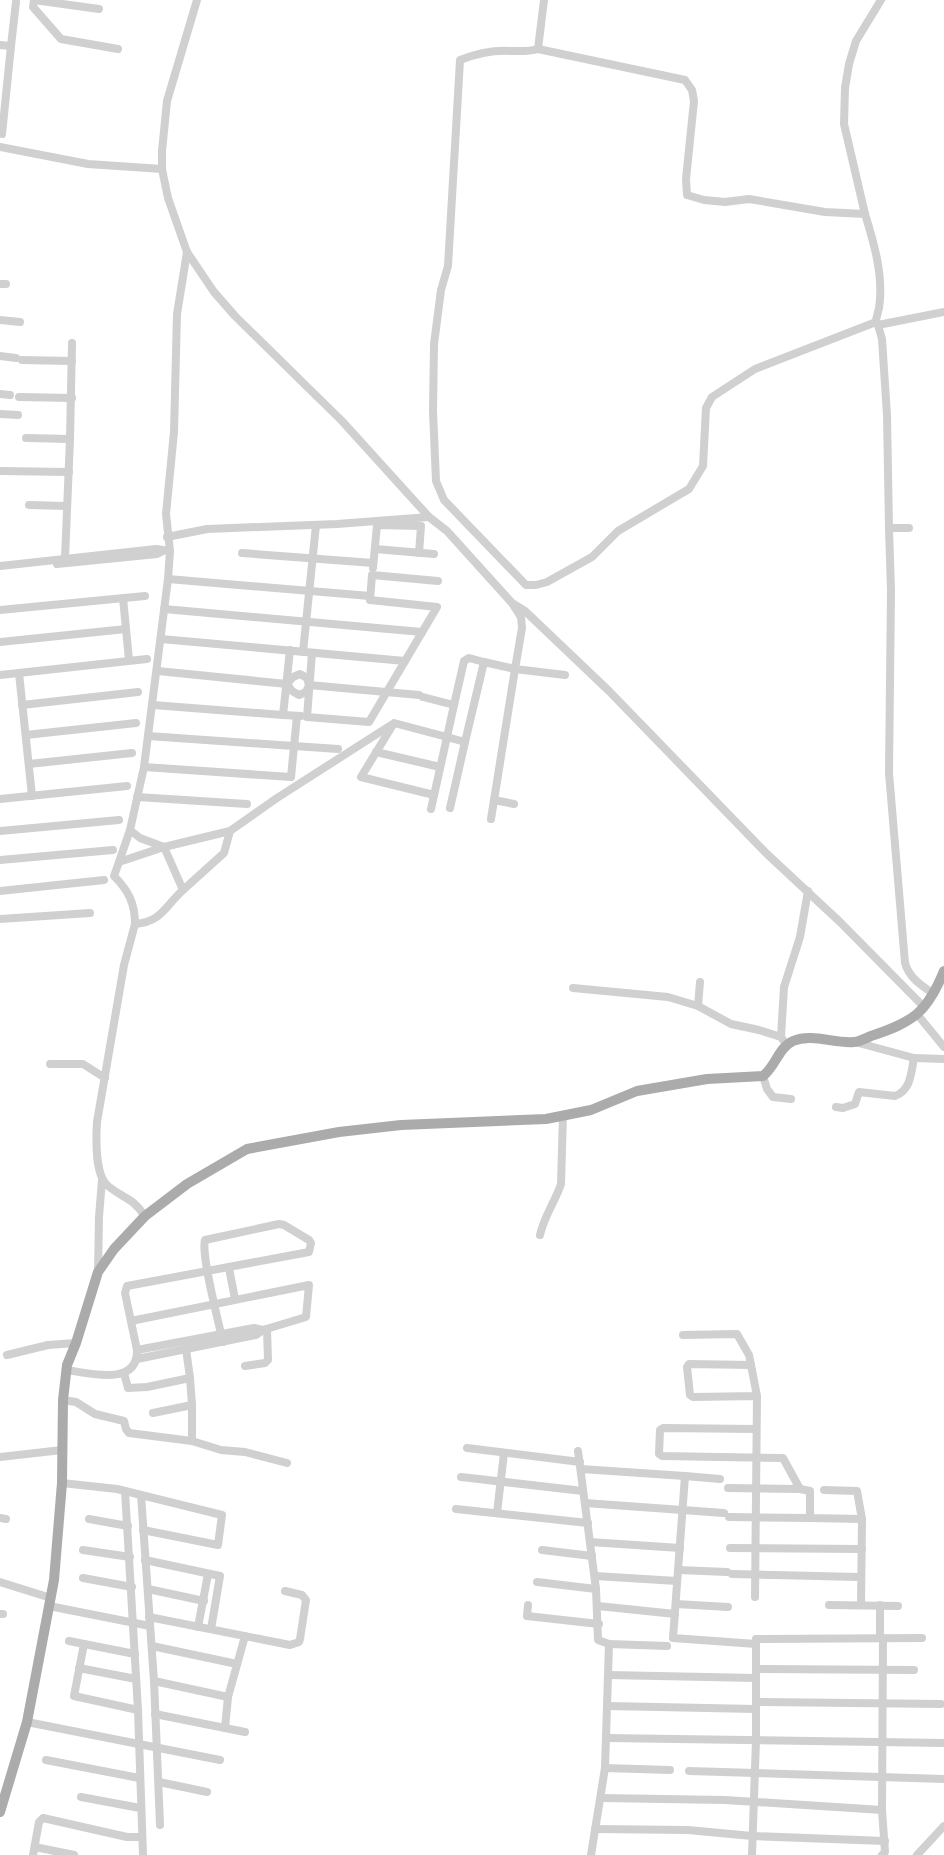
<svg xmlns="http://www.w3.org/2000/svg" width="944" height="1855" font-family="Poppins,sans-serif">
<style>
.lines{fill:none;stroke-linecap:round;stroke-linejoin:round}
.minor{stroke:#d0d0d0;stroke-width:8}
.major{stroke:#ababab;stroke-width:10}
</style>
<rect width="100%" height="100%" fill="#fff"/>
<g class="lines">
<!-- minor -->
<g class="minor">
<polyline points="34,0 33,7 61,39 118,49"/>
<polyline points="34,0 99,9"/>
<polyline points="197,0 167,101 162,151 162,169 168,198 187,252 214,292 235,316 342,421 429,517"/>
<polyline points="0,45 11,46 16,2"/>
<polyline points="538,49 544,0"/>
<polyline points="2,134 11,46"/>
<polyline points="0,147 88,164 162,169"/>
<polyline points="865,214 844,124 845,88 849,64 856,41 881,0"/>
<polyline points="0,284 6,284"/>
<polyline points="0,320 20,322"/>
<path d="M 876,322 L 755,369 L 712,397 L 706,408 L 703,466 L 689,489 L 618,531 L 592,557 L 547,582 L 536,585 L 526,585 L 444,500 L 436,481 L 433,411 L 434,344 L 441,290 L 448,266 L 460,60 C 476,54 492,50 509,51 C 520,51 528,52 538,49 L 685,80 L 692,90 L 694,101 L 686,179 L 687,195 L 704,200 L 725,202 L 749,199 L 825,212 L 865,214 C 874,243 884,277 879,308 C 878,313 876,317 876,322 L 878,325 L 944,312"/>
<polyline points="878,325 882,339 887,415 889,528 909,528"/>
<polyline points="0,356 16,358"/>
<polyline points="22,360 72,361"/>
<polyline points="0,394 10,395"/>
<polyline points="19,397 72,398"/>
<polyline points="0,414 18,415"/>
<polyline points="26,438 70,439 72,343"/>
<polyline points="0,471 69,472"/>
<polyline points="29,505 67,506"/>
<path d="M 889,528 L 891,591 L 889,773 L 905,963 C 909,978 922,986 934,994"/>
<polyline points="167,537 207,529 337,524 429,517 447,531 512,603 521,617 522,628 515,669 565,675"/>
<polyline points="375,549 434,554"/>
<polyline points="242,553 373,563"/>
<polyline points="65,558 70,439"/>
<polyline points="57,564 157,554 163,551"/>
<polyline points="0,566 156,549 170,551"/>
<polyline points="373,568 377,525 421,526 419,553"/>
<polyline points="168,579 370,596"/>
<polyline points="123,598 129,660"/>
<polyline points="512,603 525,611 609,691 767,854 840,922 924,1007"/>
<polyline points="164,609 422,632"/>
<polyline points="0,610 145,596"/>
<polyline points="161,639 405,661"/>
<polyline points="0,642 126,629"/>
<polyline points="290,650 283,715 301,716"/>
<polyline points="303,652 316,525"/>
<polyline points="312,653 307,717 369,722 437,607 370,600 372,575 438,581"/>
<polyline points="158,671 287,684"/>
<polyline points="19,673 32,796"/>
<polygon points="300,674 307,678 309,685 306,692 299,695 292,691 287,684 293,677"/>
<polyline points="0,675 147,659"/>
<polyline points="309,685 419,695"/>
<polyline points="423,697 454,705 447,737 394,723 361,777 434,795"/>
<polyline points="22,705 138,692"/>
<polyline points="153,705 283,715"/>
<polyline points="454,705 464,661 469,658 484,662"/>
<polyline points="26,735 136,723"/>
<polyline points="148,736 338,749"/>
<polyline points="465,742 484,662 515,669 491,819"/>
<polyline points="376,752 440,767"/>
<polyline points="29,764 132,753"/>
<polyline points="144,767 291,777 297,716"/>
<polyline points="137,797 247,804"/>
<polyline points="0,799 127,786"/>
<polyline points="494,800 514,804"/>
<polyline points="431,809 447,737 465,742 450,808"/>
<polyline points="0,831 119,820"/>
<polyline points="230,831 277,798 391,725"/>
<polyline points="0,860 113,850"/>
<polyline points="119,862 130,830"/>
<polyline points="0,891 104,880"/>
<polyline points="0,919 90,913"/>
<path d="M 135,924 C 135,903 128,890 114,876 L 119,862 L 164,847 L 230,831 L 224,853 L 183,890"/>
<polyline points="700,982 698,1006 731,1024 759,1030 781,1037 783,1040"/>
<polyline points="573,988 668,997 698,1006"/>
<polyline points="917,1014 944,1047"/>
<polyline points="781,1037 784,987 800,937 808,891"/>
<polyline points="855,1042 914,1058 944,1059"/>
<polyline points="50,1064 83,1064 105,1078"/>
<polyline points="763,1076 767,1089 773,1097 791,1099"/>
<path d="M 836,1107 L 843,1108 L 855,1104 L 859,1092 L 895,1096 C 911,1090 911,1073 914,1058"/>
<path d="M 145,1216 C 132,1197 124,1199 108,1186 C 95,1176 96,1138 97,1122 L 124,965 L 135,924 C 162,922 166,905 183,890 L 164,847 L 140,838 L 130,830 L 144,767 L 168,579 L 170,551 L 166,514 L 174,432 L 177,314 L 187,252"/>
<path d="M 540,1235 C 544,1216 555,1202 561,1184 L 563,1115"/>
<polyline points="229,1268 235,1299"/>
<polyline points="98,1273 99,1217 102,1180"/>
<polyline points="131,1321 309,1285 306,1317 263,1330"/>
<polyline points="683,1335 737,1334 749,1355 751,1365"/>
<polyline points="186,1349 190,1378"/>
<polyline points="137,1350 254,1328 263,1330 256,1335 137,1359"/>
<polyline points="7,1355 48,1345 76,1343"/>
<polyline points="245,1366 265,1363 268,1360 267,1329"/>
<path d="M 66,1370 C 89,1373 138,1387 137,1350 L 125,1293 L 127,1286 L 309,1252 L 311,1243 L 309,1240 L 284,1225 L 279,1224 L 205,1240 C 201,1255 217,1315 221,1334 L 223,1342"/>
<polyline points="124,1373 128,1388 147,1387 190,1378 192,1405 192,1441 221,1450 245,1452 287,1463"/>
<polyline points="63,1400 76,1402 95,1414 124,1421 126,1429 129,1433 192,1441"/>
<polyline points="153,1413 192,1405"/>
<polyline points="756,1429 663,1428 660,1430 659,1454 662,1456 783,1458 800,1489 810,1491 810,1518 862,1519"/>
<polyline points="467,1448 580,1462"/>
<polyline points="578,1451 596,1589 598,1640 609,1644 667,1646"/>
<polyline points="0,1457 62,1450"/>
<polyline points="581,1469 685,1476 673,1638 756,1644"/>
<polyline points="685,1476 720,1479"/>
<polyline points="461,1477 583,1491"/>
<polyline points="62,1483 117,1489 222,1515 218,1545 143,1530"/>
<polyline points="728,1488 800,1489"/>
<polyline points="824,1490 857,1491 862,1519 861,1605"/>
<polyline points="125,1491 138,1710 143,1855"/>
<polyline points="141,1495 154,1681 160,1825"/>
<polyline points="585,1503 724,1513"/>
<polyline points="456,1509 588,1523"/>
<polyline points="497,1513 504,1453"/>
<polyline points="729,1517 810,1518"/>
<polyline points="0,1518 6,1519"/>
<polyline points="89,1519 128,1526"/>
<polyline points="590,1542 680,1548"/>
<polyline points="730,1548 862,1549"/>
<polyline points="83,1550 130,1557"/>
<polyline points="542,1550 592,1556"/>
<polyline points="145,1560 220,1576 211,1629"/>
<polyline points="678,1570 727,1572"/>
<polyline points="732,1574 860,1577"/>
<polyline points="595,1576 677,1581"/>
<polyline points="83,1578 132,1587"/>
<polyline points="0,1582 51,1598"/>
<polyline points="537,1582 596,1589"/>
<polyline points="148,1589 204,1601"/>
<polyline points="755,1597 757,1396 751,1365 689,1364 687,1367 690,1395 693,1397 757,1396"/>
<polyline points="676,1604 728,1607"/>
<polyline points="528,1605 527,1616 599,1624"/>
<polyline points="829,1605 898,1606"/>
<polyline points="49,1606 150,1626"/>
<polyline points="598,1606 675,1614"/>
<polyline points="0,1614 3,1614"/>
<polyline points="149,1617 290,1645 299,1642 300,1639 306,1600 302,1595 285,1591"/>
<polyline points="198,1627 208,1574"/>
<polyline points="880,1638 880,1605"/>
<polyline points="69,1641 135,1654"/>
<polyline points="84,1644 74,1696 138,1710"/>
<polyline points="152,1646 237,1664"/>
<polyline points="79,1668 136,1679"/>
<polyline points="756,1669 914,1670"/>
<polyline points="608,1675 756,1678"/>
<polyline points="154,1681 228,1697"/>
<polyline points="756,1702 941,1704"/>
<polyline points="607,1706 756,1709"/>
<polyline points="155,1714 245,1732"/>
<polyline points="27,1722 220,1760"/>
<polyline points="225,1728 228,1697 245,1636"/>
<polyline points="606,1738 944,1743"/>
<polyline points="46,1760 139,1778"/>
<polyline points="605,1768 670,1770"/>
<polyline points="689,1771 944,1779"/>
<polyline points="159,1782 207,1792"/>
<polyline points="81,1797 140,1808"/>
<polyline points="601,1798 725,1800 882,1810"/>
<polyline points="595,1829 688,1830 752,1836 885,1841"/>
<polyline points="35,1847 74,1855"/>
<polyline points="33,1855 39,1822 43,1818 127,1837 142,1837"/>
<polyline points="591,1855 605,1768 609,1644"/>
<polyline points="752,1855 756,1740 756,1639 922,1638"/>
<polyline points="882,1855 885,1852 882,1810 883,1638"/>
<polyline points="917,1855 944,1826"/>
</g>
<!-- major -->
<path class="major" d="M 0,1812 L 27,1722 L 54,1580 L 62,1483 L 63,1400 L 67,1365 L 76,1343 L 98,1272 L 114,1249 L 145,1216 L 187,1184 L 247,1149 L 339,1132 L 401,1125 L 546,1119 L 591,1110 L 637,1091 L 707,1079 L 763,1076 C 776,1066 778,1048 793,1041 C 812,1033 835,1044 854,1042 C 859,1042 866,1038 871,1036 C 913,1022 927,1013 944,971"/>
</g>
</svg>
